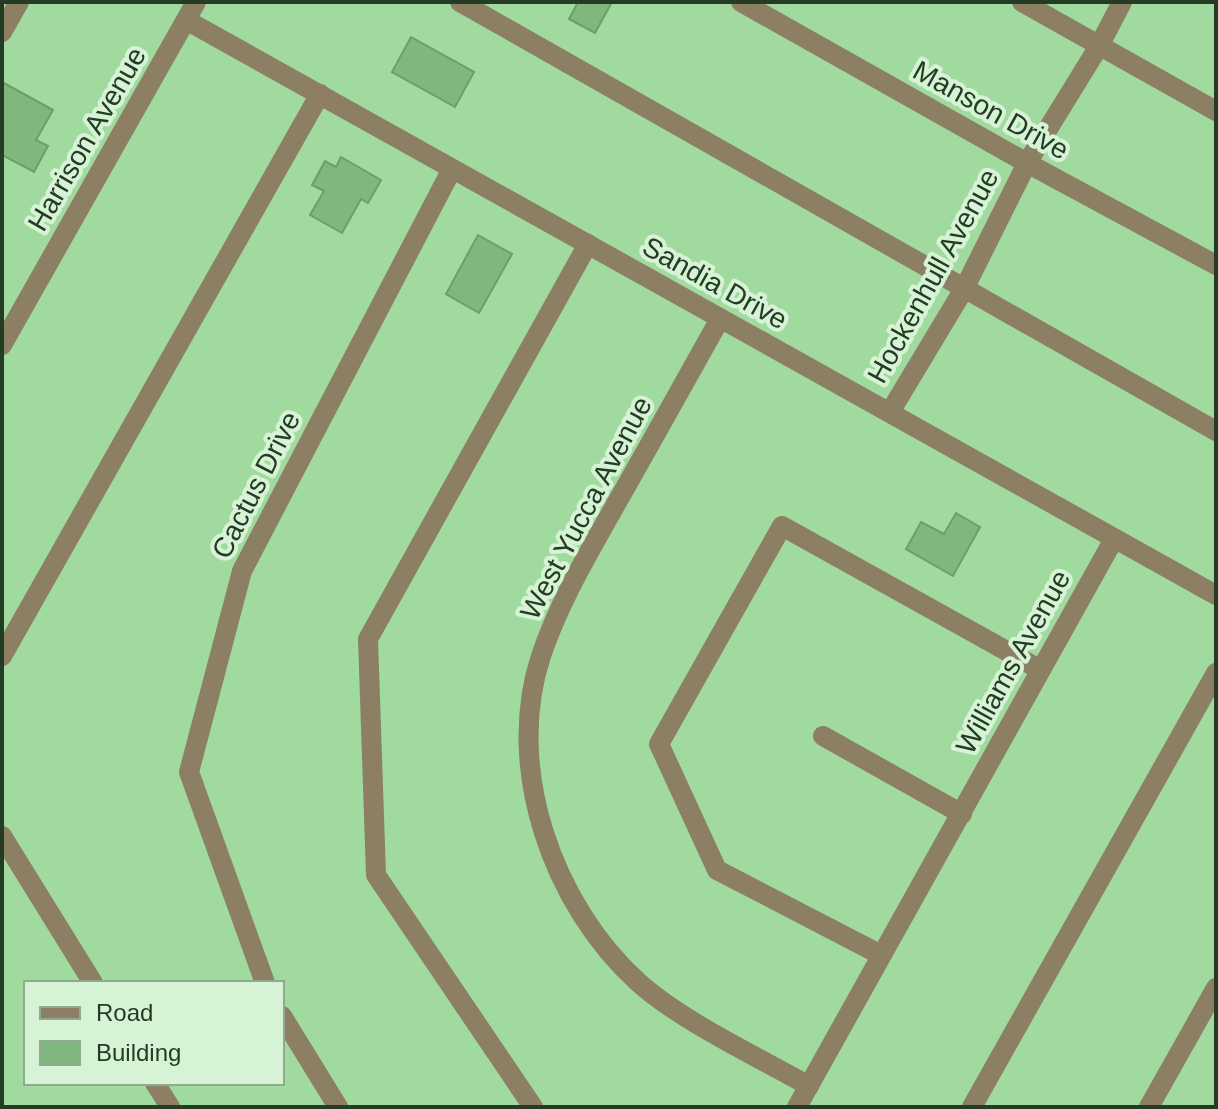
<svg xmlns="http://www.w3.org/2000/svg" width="1218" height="1109" font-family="Helvetica,sans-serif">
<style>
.building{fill:#80b77f;stroke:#69a068;stroke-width:2}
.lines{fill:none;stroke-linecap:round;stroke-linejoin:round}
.minor{stroke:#8d7f63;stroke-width:20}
.labels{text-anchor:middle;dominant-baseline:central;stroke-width:8;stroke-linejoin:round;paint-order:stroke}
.street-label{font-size:28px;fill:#243c24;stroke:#d6f3d5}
</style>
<rect width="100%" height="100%" fill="#a1da9f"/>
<!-- building -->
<g class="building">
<polygon points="578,2 612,2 595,33 569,19"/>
<polygon points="411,37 474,72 455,107 392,72"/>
<polygon points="2,82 53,110 36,140 48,146 34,172 2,155"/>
<polygon points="341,157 381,180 368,203 361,199 342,233 310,215 324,191 312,185 325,161 336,167"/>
<polygon points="478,235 512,254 479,313 446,294"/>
<polygon points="956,513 980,527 953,576 906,549 921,522 944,534"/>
</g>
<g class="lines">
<!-- minor -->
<g class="minor">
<polyline points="460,2 1216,431"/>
<polyline points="741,2 1027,163 1216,265"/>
<polyline points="1022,2 1216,111"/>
<polyline points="186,20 1216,595"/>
<polyline points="2,32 19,2"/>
<path d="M 720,319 C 685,381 651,443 616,504 C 588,554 559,602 541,656 C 504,768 553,905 638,982 C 681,1021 756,1056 809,1086"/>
<polyline points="2,345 196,2"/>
<polyline points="890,412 964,289 1027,163 1099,46 1122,2"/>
<polyline points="2,656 320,94"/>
<polyline points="823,736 962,814"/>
<polyline points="2,836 93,983"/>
<polyline points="881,955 717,870 659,744 782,526 1039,669"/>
<polyline points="265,983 189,772 242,571 452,169"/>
<polyline points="282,1016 338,1107"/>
<polyline points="155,1083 170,1107"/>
<polyline points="533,1107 376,875 368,639 588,244"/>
<polyline points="797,1107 1114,539"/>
<polyline points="972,1107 1216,673"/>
<polyline points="1149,1107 1216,988"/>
</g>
</g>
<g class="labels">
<!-- street labels -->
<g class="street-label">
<text transform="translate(991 110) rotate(29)">Manson Drive</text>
<text transform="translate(87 139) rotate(-60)">Harrison Avenue</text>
<text transform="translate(933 276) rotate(-61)">Hockenhull Avenue</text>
<text transform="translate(715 283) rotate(29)">Sandia Drive</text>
<text transform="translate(256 485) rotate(-63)">Cactus Drive</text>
<text transform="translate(586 508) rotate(-62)">West Yucca Avenue</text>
<text transform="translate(1013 662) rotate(-61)">Williams Avenue</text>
</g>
</g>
<!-- border -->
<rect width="1218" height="1109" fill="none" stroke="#243c24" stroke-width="8"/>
<!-- legend -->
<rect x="24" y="981" width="260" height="104" fill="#d6f3d5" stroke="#8faa8e" stroke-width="2"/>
<rect x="40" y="1007" width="40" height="12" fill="#8d7f63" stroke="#8faa8e" stroke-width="2"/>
<text x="96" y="1021" font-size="24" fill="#243c24">Road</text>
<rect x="40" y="1041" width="40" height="24" fill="#80b77f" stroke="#8faa8e" stroke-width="2"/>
<text x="96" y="1061" font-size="24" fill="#243c24">Building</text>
</svg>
